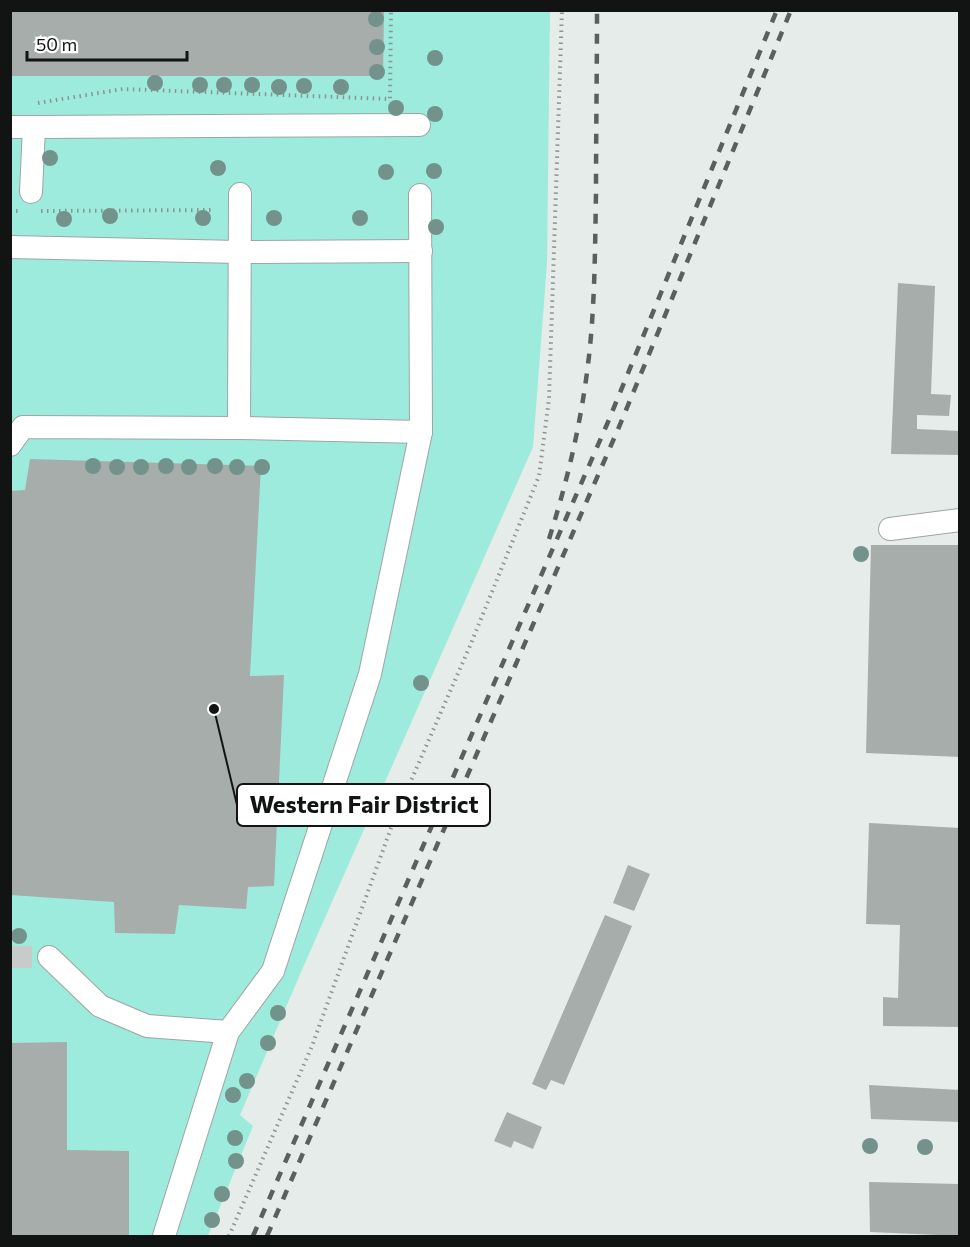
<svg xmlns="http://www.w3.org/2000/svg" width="970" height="1247" font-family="Commissioner,sans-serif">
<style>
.green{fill:#9debdc}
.building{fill:#a6adab}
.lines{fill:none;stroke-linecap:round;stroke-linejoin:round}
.minor-tunnel{stroke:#c5ccca;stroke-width:22;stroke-dasharray:22 11;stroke-linecap:butt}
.minor-casing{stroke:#9ea5a3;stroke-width:24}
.path{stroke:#8e9392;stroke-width:4;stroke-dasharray:1.5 4.5;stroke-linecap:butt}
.minor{stroke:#fff;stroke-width:22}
.rail{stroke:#5b5f5e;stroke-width:4.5;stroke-dasharray:10 10;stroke-linecap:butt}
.tree{fill:#73928c}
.leader{fill:none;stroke:#121414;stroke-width:2}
.callout-dot{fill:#121414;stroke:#fff;stroke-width:2}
.callout{fill:#fff;stroke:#121414;stroke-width:2}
.callout-label{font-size:24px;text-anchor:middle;font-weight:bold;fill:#121414}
</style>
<rect width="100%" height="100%" fill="#e5ecea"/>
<!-- green -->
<polygon class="green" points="10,11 550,11 547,263 533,447 301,972 240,1115 253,1126 208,1236 11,1236"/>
<!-- building -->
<g class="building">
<polygon points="10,10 384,10 383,76 10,76"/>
<polygon points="898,283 935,286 931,394 951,395 949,416 917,415 917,429 960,431 960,455 891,454"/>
<polygon points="30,459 261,466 250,676 284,675 274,886 248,887 246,909 179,905 175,934 115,933 114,902 10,895 10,491 25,490"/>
<polygon points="871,545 960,545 960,757 866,753"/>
<polygon points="869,823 960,828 960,1027 883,1026 883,997 898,998 900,925 866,924"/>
<polygon points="628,865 650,874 634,911 613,903"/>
<polygon points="605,915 632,926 564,1085 551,1080 546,1090 532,1084"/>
<polygon points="67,1042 67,1150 129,1151 129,1236 10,1236 10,1043"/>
<polygon points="869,1085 960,1090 960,1122 871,1119"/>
<polygon points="507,1112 542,1127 533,1149 514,1141 511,1148 494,1141"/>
<polygon points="869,1182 960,1184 960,1236 870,1232"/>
</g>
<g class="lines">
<!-- minor-tunnel -->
<polyline class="minor-tunnel" points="10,957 49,957"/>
<defs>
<g id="minor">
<polyline points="10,127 34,127"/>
<polyline points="31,192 34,127 419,125"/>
<polyline points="10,247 239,252 421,251"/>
<polyline points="239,428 240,194"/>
<polyline points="10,445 23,427 239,428 421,432 420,195"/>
<polyline points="890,529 960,520"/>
<polyline points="49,957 100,1006 147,1026 228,1032 273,971 370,674 421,432"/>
<polyline points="164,1236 228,1032"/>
</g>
</defs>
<!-- minor casing -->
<use href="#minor" class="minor-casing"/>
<!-- path -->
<g class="path">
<polyline points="38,103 123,89 390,99 391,10"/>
<polyline points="10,211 22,211"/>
<polyline points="41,211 215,210"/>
<polyline points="229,1236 312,1046 395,817 470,646 539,476 549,399 562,10"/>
</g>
<!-- minor -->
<use href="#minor" class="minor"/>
<!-- rail -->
<g class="rail">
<path d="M 549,539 C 568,479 582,419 589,356 C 595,302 595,247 596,193 C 596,132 597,71 597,10"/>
<polyline points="253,1236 608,422 777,10"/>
<polyline points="267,1236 619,427 791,10"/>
</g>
</g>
<!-- trees -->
<g class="tree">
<circle cx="376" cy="19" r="8"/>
<circle cx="377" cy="47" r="8"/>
<circle cx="435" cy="58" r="8"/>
<circle cx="377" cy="72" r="8"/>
<circle cx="155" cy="83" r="8"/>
<circle cx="200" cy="85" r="8"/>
<circle cx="224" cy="85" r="8"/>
<circle cx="252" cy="85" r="8"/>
<circle cx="304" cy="86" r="8"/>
<circle cx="279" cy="87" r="8"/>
<circle cx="341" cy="87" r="8"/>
<circle cx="396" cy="108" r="8"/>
<circle cx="435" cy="114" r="8"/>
<circle cx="50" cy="158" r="8"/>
<circle cx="218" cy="168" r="8"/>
<circle cx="434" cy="171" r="8"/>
<circle cx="386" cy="172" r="8"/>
<circle cx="110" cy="216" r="8"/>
<circle cx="203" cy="218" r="8"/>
<circle cx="274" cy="218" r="8"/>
<circle cx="360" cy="218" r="8"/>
<circle cx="64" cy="219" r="8"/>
<circle cx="436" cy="227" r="8"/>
<circle cx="93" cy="466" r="8"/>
<circle cx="166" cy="466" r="8"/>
<circle cx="215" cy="466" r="8"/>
<circle cx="117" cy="467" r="8"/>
<circle cx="141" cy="467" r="8"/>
<circle cx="189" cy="467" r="8"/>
<circle cx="237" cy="467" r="8"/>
<circle cx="262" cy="467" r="8"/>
<circle cx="861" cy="554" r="8"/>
<circle cx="421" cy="683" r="8"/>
<circle cx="19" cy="936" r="8"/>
<circle cx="278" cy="1013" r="8"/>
<circle cx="268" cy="1043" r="8"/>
<circle cx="247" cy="1081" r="8"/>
<circle cx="233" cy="1095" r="8"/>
<circle cx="235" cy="1138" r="8"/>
<circle cx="870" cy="1146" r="8"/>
<circle cx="925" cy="1147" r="8"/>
<circle cx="236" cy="1161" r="8"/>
<circle cx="222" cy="1194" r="8"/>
<circle cx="212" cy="1220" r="8"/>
</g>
<!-- callouts -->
<path class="leader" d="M214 709L237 805"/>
<circle class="callout-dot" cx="214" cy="709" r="6"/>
<rect class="callout" x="237" y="784" width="253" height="42" rx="6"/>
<g class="callout-label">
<text x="364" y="813">Western Fair District</text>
</g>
<!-- border -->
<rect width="970" height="1247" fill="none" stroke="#121414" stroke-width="24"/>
<!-- scale -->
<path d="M27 51v9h160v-9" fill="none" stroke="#121414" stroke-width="3"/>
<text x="36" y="51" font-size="18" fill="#121414" stroke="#ffffff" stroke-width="4.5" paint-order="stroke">50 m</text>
</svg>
